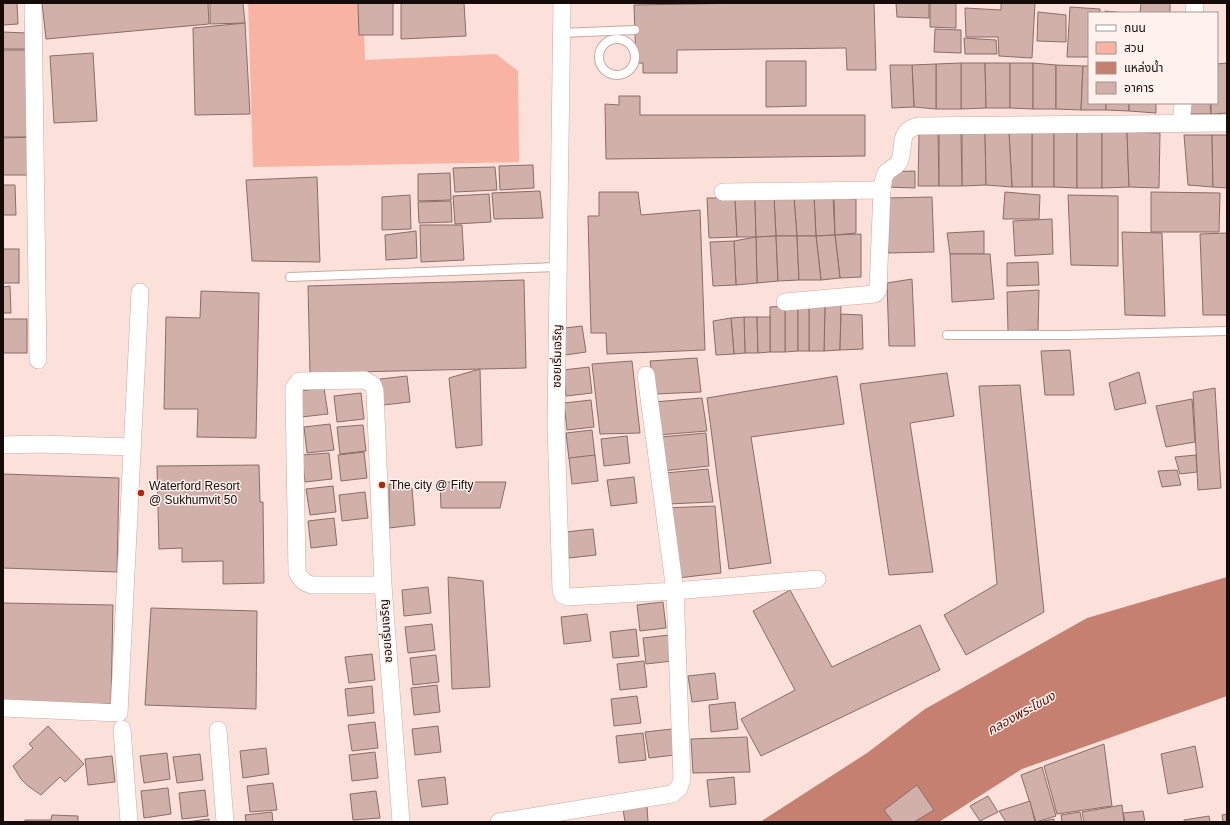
<svg xmlns="http://www.w3.org/2000/svg" width="1230" height="825" font-family="Helvetica,'Noto Sans Thai',sans-serif">
<style>
.green{fill:#f9b3a2}
.water{fill:#c68070}
.building{fill:#d0b0a9;stroke:#8a6d66}
.lines{fill:none;stroke-linecap:round;stroke-linejoin:round}
.lane-casing{stroke:#c9aaa2;stroke-width:10}
.street-casing{stroke:#c9aaa2;stroke-width:18}
.lane{stroke:#fff;stroke-width:8}
.street{stroke:#fff;stroke-width:17}
.poi-dot{fill:#b22601;stroke:#fff1ee;stroke-width:1.5}
.labels{text-anchor:middle;dominant-baseline:central;stroke-width:3;stroke-linejoin:round;paint-order:stroke}
.street-label{font-size:12px;fill:#150b08;stroke:#fff1ee}
.poi-label{font-size:12px;fill:#150b08;stroke:#fff1ee;text-anchor:start}
.water-label{font-size:13px;font-style:italic;fill:#651000;stroke:#fff1ee}
</style>
<rect width="100%" height="100%" fill="#fce1da"/>
<!-- green -->
<polygon class="green" points="248,3 363,3 365,60 496,54 518,71 519,162 253,167"/>
<!-- water -->
<polygon class="water" points="1227,577 1227,696 1022,769 939,822 760,822 867,753 925,709 1087,618"/>
<!-- building -->
<g class="building">
<polygon points="3,3 17,3 18,24 3,25"/>
<polygon points="42,3 208,3 209,24 46,39"/>
<polygon points="210,3 243,3 245,23 210,24"/>
<polygon points="358,3 393,3 393,35 359,35"/>
<polygon points="401,3 464,3 466,36 401,39"/>
<polygon points="752,3 874,3 876,70 847,70 846,48 677,50 677,73 643,73 643,63 636,63 634,5"/>
<polygon points="896,3 929,3 929,18 897,17"/>
<polygon points="930,3 956,3 956,28 930,27"/>
<polygon points="1001,3 1035,3 1032,58 999,56 998,37 966,37 965,8 1001,10"/>
<polygon points="1141,3 1170,3 1170,13 1140,13"/>
<polygon points="1070,7 1100,9 1100,13 1089,13 1089,57 1067,57"/>
<polygon points="1105,11 1126,13 1105,13"/>
<polygon points="1038,12 1066,15 1066,42 1037,41"/>
<polygon points="245,23 250,114 195,115 193,28"/>
<polygon points="935,29 961,30 961,53 934,52"/>
<polygon points="3,32 27,33 27,49 3,49"/>
<polygon points="964,38 996,40 997,54 965,54"/>
<polygon points="3,50 29,50 35,137 3,137"/>
<polygon points="93,53 97,121 54,123 50,56"/>
<polygon points="766,61 806,61 806,106 766,107"/>
<polygon points="961,63 985,63 986,108 961,109"/>
<polygon points="961,63 961,109 936,109 936,64"/>
<polygon points="985,63 1010,63 1010,108 986,108"/>
<polygon points="1010,63 1033,63 1033,109 1010,108"/>
<polygon points="1033,63 1056,65 1056,109 1033,109"/>
<polygon points="1227,63 1227,113 1211,114 1211,103 1217,103 1217,64"/>
<polygon points="936,64 936,109 914,107 912,65"/>
<polygon points="890,65 912,65 914,107 892,108"/>
<polygon points="1056,65 1083,66 1081,110 1056,109"/>
<polygon points="1083,66 1089,66 1089,103 1106,103 1106,110 1081,110"/>
<polygon points="619,96 640,96 640,115 865,115 865,156 606,159 605,104 619,105"/>
<polygon points="1106,103 1129,103 1129,111 1106,110"/>
<polygon points="1129,103 1156,103 1156,113 1129,111"/>
<polygon points="1190,103 1210,103 1211,114 1189,114"/>
<polygon points="962,131 985,131 986,185 962,186"/>
<polygon points="1032,131 1054,132 1054,187 1032,187"/>
<polygon points="938,132 939,186 918,186 919,133"/>
<polygon points="939,132 961,132 962,186 939,186"/>
<polygon points="1032,132 1032,187 1012,187 1009,133"/>
<polygon points="1054,132 1077,132 1077,188 1054,187"/>
<rect x="1077" y="132" width="25" height="56"/>
<polygon points="1102,132 1127,132 1129,187 1102,188"/>
<polygon points="1127,132 1160,133 1159,188 1129,187"/>
<polygon points="985,133 1009,133 1012,187 986,185"/>
<polygon points="1184,135 1212,135 1213,187 1188,185"/>
<polygon points="1212,135 1227,135 1227,188 1213,187"/>
<polygon points="35,137 33,175 3,175 3,138"/>
<polygon points="533,165 534,188 500,190 499,166"/>
<polygon points="495,167 497,190 455,192 453,168"/>
<polygon points="915,171 915,188 888,187 887,172"/>
<polygon points="450,173 451,200 418,201 418,174"/>
<polygon points="317,177 320,262 252,261 246,180"/>
<polygon points="3,185 15,185 16,215 3,215"/>
<polygon points="540,191 543,218 494,219 492,193"/>
<polygon points="599,192 638,192 641,215 700,210 705,350 607,354 606,333 591,333 588,216 599,216"/>
<polygon points="1005,192 1040,195 1039,219 1003,219"/>
<polygon points="1151,192 1220,193 1219,232 1151,232"/>
<polygon points="489,194 491,222 455,224 453,196"/>
<polygon points="410,195 411,229 382,230 382,197"/>
<polygon points="1068,195 1118,196 1118,266 1071,265"/>
<polygon points="814,197 833,197 835,235 816,236"/>
<polygon points="814,197 816,236 797,236 794,198"/>
<polygon points="932,197 934,252 888,253 887,198"/>
<polygon points="707,198 735,198 737,237 709,238"/>
<polygon points="735,198 755,199 756,237 737,237"/>
<polygon points="774,198 794,198 797,236 776,236"/>
<polygon points="774,198 776,236 756,237 755,199"/>
<polygon points="834,198 856,199 856,233 835,235"/>
<polygon points="451,201 452,222 419,223 418,202"/>
<polygon points="1052,219 1053,254 1015,256 1013,221"/>
<polygon points="420,225 462,225 464,260 421,262"/>
<polygon points="416,231 417,258 386,260 385,235"/>
<polygon points="984,231 984,254 950,254 947,233"/>
<polygon points="1122,232 1162,233 1165,316 1125,315"/>
<polygon points="1227,233 1227,315 1203,315 1200,234"/>
<polygon points="861,234 861,277 840,278 835,235"/>
<polygon points="835,235 840,278 821,280 816,236"/>
<polygon points="776,236 778,281 757,283 756,237"/>
<polygon points="776,236 797,236 799,280 778,281"/>
<polygon points="797,236 816,236 821,280 799,280"/>
<polygon points="756,237 757,283 736,285 734,241"/>
<polygon points="734,241 736,285 713,286 710,242"/>
<rect x="3" y="249" width="16" height="34"/>
<polygon points="950,254 990,254 994,299 952,302"/>
<polygon points="1038,262 1039,285 1007,286 1007,263"/>
<polygon points="912,279 915,346 889,346 887,283"/>
<polygon points="524,280 526,368 310,373 308,286"/>
<polygon points="10,286 11,313 3,313 3,287"/>
<polygon points="1039,290 1038,330 1008,331 1007,292"/>
<polygon points="201,291 259,293 256,438 197,437 198,409 164,409 166,317 200,318"/>
<polygon points="841,303 840,350 824,351 825,304"/>
<polygon points="825,305 824,351 809,351 809,306"/>
<polygon points="785,306 798,306 798,351 785,352"/>
<polygon points="785,306 785,352 770,352 770,307"/>
<rect x="798" y="306" width="11" height="45"/>
<polygon points="841,314 862,315 863,349 840,350"/>
<polygon points="744,317 757,317 758,353 745,353"/>
<polygon points="744,317 745,353 734,354 731,318"/>
<polygon points="757,317 770,317 770,352 758,353"/>
<polygon points="731,318 734,354 716,355 713,321"/>
<rect x="3" y="319" width="24" height="34"/>
<polygon points="582,326 586,352 559,356 556,329"/>
<polygon points="1070,350 1074,395 1045,395 1041,351"/>
<polygon points="697,358 701,392 655,394 650,361"/>
<polygon points="632,361 640,433 600,434 592,364"/>
<polygon points="589,367 592,393 566,396 563,370"/>
<polygon points="480,369 482,445 456,448 449,378"/>
<polygon points="1139,372 1146,403 1115,410 1109,383"/>
<polygon points="947,373 954,416 910,423 933,572 889,575 860,384"/>
<polygon points="407,376 410,402 383,405 380,379"/>
<polygon points="837,376 844,424 751,437 771,563 729,569 707,398"/>
<polygon points="1020,385 1044,612 966,655 944,615 997,584 979,386"/>
<polygon points="324,388 328,414 301,417 298,391"/>
<polygon points="1215,388 1221,488 1198,490 1193,392"/>
<polygon points="361,393 364,419 337,422 334,396"/>
<polygon points="702,398 707,431 658,435 654,402"/>
<polygon points="1192,399 1195,442 1166,447 1156,406"/>
<polygon points="591,400 594,427 567,430 564,403"/>
<polygon points="330,424 334,450 307,453 304,427"/>
<polygon points="363,425 366,451 340,454 337,427"/>
<polygon points="592,430 595,456 569,459 566,433"/>
<polygon points="706,433 709,466 662,471 660,437"/>
<polygon points="627,436 630,463 604,466 601,439"/>
<polygon points="364,452 367,478 341,481 338,455"/>
<polygon points="329,453 332,479 305,482 302,455"/>
<polygon points="595,455 598,481 572,484 569,458"/>
<polygon points="1196,455 1197,472 1180,474 1175,457"/>
<polygon points="259,465 260,502 263,502 264,583 223,584 223,561 182,562 182,548 159,549 157,466"/>
<polygon points="708,469 713,502 668,504 665,473"/>
<polygon points="1177,470 1181,485 1162,487 1158,471"/>
<polygon points="3,474 119,478 117,572 3,568"/>
<polygon points="634,477 637,503 611,506 607,480"/>
<polygon points="440,482 506,482 500,508 441,508"/>
<polygon points="389,484 412,488 415,525 389,528"/>
<polygon points="333,486 336,512 310,515 306,489"/>
<polygon points="365,492 368,518 342,521 339,495"/>
<polygon points="715,506 721,573 669,579 664,508"/>
<polygon points="334,518 337,545 311,548 308,521"/>
<polygon points="593,529 596,555 569,558 566,532"/>
<polygon points="448,577 483,581 490,687 452,689"/>
<polygon points="428,587 431,613 404,616 402,590"/>
<polygon points="790,590 832,667 920,625 940,670 761,756 741,719 795,690 753,611"/>
<polygon points="663,602 666,628 640,631 637,605"/>
<polygon points="3,603 113,605 111,704 3,701"/>
<polygon points="151,608 257,611 256,709 145,705"/>
<polygon points="587,614 591,641 564,644 561,617"/>
<polygon points="432,624 435,650 408,653 405,627"/>
<polygon points="636,629 639,656 613,658 610,632"/>
<polygon points="669,635 672,661 646,664 643,638"/>
<polygon points="372,654 375,680 349,683 345,657"/>
<polygon points="436,655 439,682 413,685 410,658"/>
<polygon points="644,661 647,687 620,690 617,664"/>
<polygon points="715,673 718,699 692,702 688,676"/>
<polygon points="437,685 440,712 414,715 411,688"/>
<polygon points="372,686 374,713 348,716 345,689"/>
<polygon points="637,696 641,723 614,726 611,699"/>
<polygon points="735,702 738,729 711,732 709,705"/>
<polygon points="375,722 378,748 352,751 348,725"/>
<polygon points="48,726 84,764 65,782 60,777 41,795 28,786 21,779 13,766 33,748 29,744"/>
<polygon points="438,726 441,752 415,755 412,729"/>
<polygon points="672,729 675,755 649,758 645,732"/>
<polygon points="643,733 646,760 619,763 616,736"/>
<polygon points="747,737 750,772 693,773 691,739"/>
<polygon points="1104,744 1112,806 1057,814 1044,766"/>
<polygon points="1195,746 1203,787 1168,794 1161,754"/>
<polygon points="266,748 269,774 243,778 240,751"/>
<polygon points="375,752 378,778 352,781 349,755"/>
<polygon points="167,753 170,779 144,783 140,756"/>
<polygon points="200,754 203,780 177,783 173,757"/>
<polygon points="112,756 115,782 88,785 85,759"/>
<polygon points="1042,767 1056,816 1036,822 1021,775"/>
<polygon points="445,777 448,804 422,807 418,780"/>
<polygon points="734,777 736,804 710,807 707,780"/>
<polygon points="273,783 277,810 250,812 247,786"/>
<polygon points="917,785 934,810 914,822 893,822 884,810"/>
<polygon points="168,788 171,814 144,818 141,791"/>
<polygon points="205,790 208,816 182,819 179,793"/>
<polygon points="376,791 380,818 353,820 350,794"/>
<polygon points="988,796 998,812 980,821 970,806"/>
<polygon points="1030,801 1035,822 1006,822 999,811"/>
<polygon points="1122,805 1124,822 1084,822 1082,812"/>
<polygon points="647,806 648,822 625,822 623,809"/>
<polygon points="1143,811 1145,822 1125,822 1123,813"/>
<polygon points="272,812 273,822 246,822 245,815"/>
<polygon points="1080,812 1082,822 1062,822 1061,815"/>
<polygon points="1227,814 1227,822 1223,822 1222,815"/>
<polygon points="52,815 78,816 78,822 24,822 25,820 51,820"/>
<polygon points="1209,816 1210,822 1184,822 1184,820"/>
<polygon points="209,819 209,822 186,822"/>
<polygon points="1054,819 1054,822 1038,822"/>
</g>
<g class="lines">
<defs>
<g id="lane">
<polyline points="561,33 635,30"/>
<circle cx="617" cy="57" r="18"/>
<polyline points="290,277 558,267"/>
<polyline points="947,335 1069,335 1227,331"/>
</g>
<g id="street">
<polyline points="33,3 38,360"/>
<polyline points="562,3 556,423 561,590 563,595 568,597 675,591 646,375"/>
<polyline points="1194,13 1195,3"/>
<polyline points="1181,124 1183,103"/>
<polyline points="723,192 882,190"/>
<path d="M 785,302 L 864,295 L 875,294 L 878,290 L 882,190 C 883,185 883,176 887,172 C 891,168 896,167 899,162 C 906,148 896,131 918,126 L 1227,123"/>
<polyline points="3,445 40,444 132,447"/>
<path d="M 383,585 L 312,585 C 304,583 301,580 297,572 L 294,396 L 294,388 L 299,381 L 365,380 L 373,385 L 375,391 L 383,585 L 401,822"/>
<polyline points="3,708 119,713 140,292"/>
<polyline points="122,729 129,822"/>
<polyline points="218,730 225,822"/>
<polyline points="499,822 672,794 679,788 682,779 675,591 817,579"/>
</g>
</defs>
<!-- lane casing -->
<use href="#lane" class="lane-casing"/>
<!-- street casing -->
<use href="#street" class="street-casing"/>
<!-- lane -->
<use href="#lane" class="lane"/>
<!-- street -->
<use href="#street" class="street"/>
</g>
<!-- markers -->
<g class="poi-dot">
<circle cx="382" cy="485" r="4"/>
<circle cx="141" cy="493" r="4"/>
</g>
<g class="labels">
<!-- street labels -->
<g class="street-label">
<text transform="translate(557 356) rotate(-89)">ซอยเริ่มเจริญ</text>
<text transform="translate(386 631) rotate(-94)">ซอยเริ่มเจริญ</text>
</g>
<!-- poi labels -->
<g class="poi-label">
<text x="390" y="485">The city @ Fifty</text>
<text x="149" y="486">Waterford Resort<tspan x="149" dy="14">@ Sukhumvit 50</tspan></text>
</g>
<!-- water labels -->
<g class="water-label">
<text transform="translate(1021 713) rotate(-29)">คลองพระโขนง</text>
</g>
</g>
<!-- border -->
<rect width="1230" height="825" fill="none" stroke="#150b08" stroke-width="8"/>
<!-- legend -->
<rect x="1088" y="12" width="130" height="92" fill="#fff1ee" stroke="#a19592"/>
<rect x="1096" y="25" width="20" height="6" fill="#ffffff" stroke="#a19592"/>
<text x="1124" y="32" font-size="12" fill="#150b08">ถนน</text>
<rect x="1096" y="42" width="20" height="12" fill="#f9b3a2" stroke="#a19592"/>
<text x="1124" y="52" font-size="12" fill="#150b08">สวน</text>
<rect x="1096" y="62" width="20" height="12" fill="#c68070" stroke="#a19592"/>
<text x="1124" y="72" font-size="12" fill="#150b08">แหล่งน้ำ</text>
<rect x="1096" y="82" width="20" height="12" fill="#d0b0a9" stroke="#a19592"/>
<text x="1124" y="92" font-size="12" fill="#150b08">อาคาร</text>
</svg>
